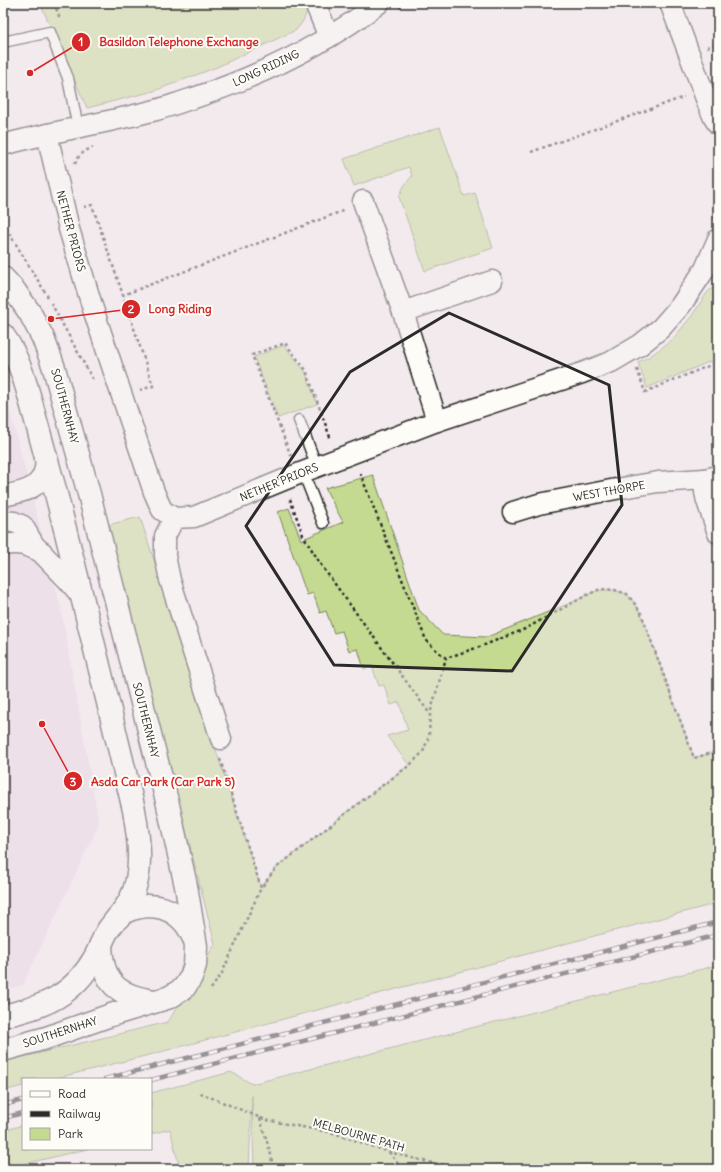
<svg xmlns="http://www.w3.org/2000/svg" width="721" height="1172" font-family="Delius,sans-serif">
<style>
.built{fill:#e8d5e3}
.green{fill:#c4da90;stroke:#78825e}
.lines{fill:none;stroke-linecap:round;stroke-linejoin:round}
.service-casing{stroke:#2b2b2b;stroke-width:13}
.minor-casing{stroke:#2b2b2b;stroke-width:23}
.tertiary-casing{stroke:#2b2b2b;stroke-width:25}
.path{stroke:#2b2b2b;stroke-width:2.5;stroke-dasharray:3 3;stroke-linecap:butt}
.service{stroke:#fdfcf7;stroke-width:10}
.minor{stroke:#fdfcf7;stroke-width:20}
.tertiary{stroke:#fdfcf7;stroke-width:22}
.rail-casing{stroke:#2b2b2b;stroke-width:4.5}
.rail{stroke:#fdfcf7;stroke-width:3;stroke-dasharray:9;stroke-linecap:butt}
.marked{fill:none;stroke:#2b2b2b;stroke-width:3;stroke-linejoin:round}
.labels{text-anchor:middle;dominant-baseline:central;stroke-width:4;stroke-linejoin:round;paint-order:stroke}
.street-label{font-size:11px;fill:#2b2b2b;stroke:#fdfcf7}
.leader{fill:none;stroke:#d62828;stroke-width:1.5}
.callout-dot{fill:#d62828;stroke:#fdfcf7;stroke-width:1.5}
.mark-label{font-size:12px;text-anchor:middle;font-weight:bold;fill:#fff}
.callout-label{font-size:12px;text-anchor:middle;font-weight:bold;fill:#d62828;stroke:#fdfcf7;stroke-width:4;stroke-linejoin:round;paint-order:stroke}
</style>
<rect width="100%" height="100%" fill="#f3eaee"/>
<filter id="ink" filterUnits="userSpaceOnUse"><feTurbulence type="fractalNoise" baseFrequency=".025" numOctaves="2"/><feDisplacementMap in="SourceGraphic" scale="8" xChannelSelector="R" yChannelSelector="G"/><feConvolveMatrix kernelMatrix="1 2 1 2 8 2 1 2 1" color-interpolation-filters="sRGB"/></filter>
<g filter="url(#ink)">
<!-- built -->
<polygon class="built" points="3,384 61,609 99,824 23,985 3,990"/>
<!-- green -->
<g class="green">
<path d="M 40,3 L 305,3 C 309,14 303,22 296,30 L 217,67 L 154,91 L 87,108 Z"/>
<polygon points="440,127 464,196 475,193 493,248 425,271 399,197 404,186 412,176 409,167 354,186 344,159"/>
<polygon points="716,288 718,288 718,358 647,388 638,362 649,357 672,340 691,317 707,293 711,289"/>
<polygon points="284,345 305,371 317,404 278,418 254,357"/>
<path d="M 373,475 L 419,610 L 443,635 L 487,637 L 575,601 C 590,593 603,586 620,592 C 623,593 626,593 628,596 C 633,600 637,607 641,613 L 694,758 L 718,751 L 718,903 L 149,1055 L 53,1079 L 23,1079 L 23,1086 L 3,1091 L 3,1062 L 168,1022 L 215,944 L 108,525 L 140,517 L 261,888 L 276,868 L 364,799 L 409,765 L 387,736 L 408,730 L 399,702 L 391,705 L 384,685 L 379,686 L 372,666 L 364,669 L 358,649 L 349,651 L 342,631 L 334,633 L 326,611 L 320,613 L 313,593 L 307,595 L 278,512 L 289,508 L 301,540 L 343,522 L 325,488 Z"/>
<polygon points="718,965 718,1169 254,1169 252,1095 249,1169 180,1169 170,1129 151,1134 151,1093 231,1072 252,1084"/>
<polygon points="23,1125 23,1149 87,1149 3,1169 3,1131"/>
</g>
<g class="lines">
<defs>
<g id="service">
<polyline points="3,42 50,32 68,78 78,128"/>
<polyline points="299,420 317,467"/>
<polyline points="303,472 323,523"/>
</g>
<g id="minor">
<polyline points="315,3 329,37"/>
<polyline points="670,3 708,104 714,118 718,124"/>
<polyline points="47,134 69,229 93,309 154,492 162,510 174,518 194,517 303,472 437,421 582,373 611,362 640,345 661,328 681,305 705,269 718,239"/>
<path d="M 3,145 C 54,131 106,123 156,110 C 168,107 180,102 191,99 C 257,77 324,45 379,3"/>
<polyline points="363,201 403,312 437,421"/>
<polyline points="403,312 492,281"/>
<polyline points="718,476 705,479 705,492 707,501 718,533"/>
<path d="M 3,496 C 21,492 41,490 45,468 C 46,464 45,459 45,455"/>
<polyline points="513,512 539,504 616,489 658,482 705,479"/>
<polyline points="174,518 165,536 165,556 170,580 221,739"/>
<polyline points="3,521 14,522 23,526 34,545 68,580 82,597"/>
<path d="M 3,545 C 20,542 26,545 42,552"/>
</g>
<g id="tertiary">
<polyline points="3,278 14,290 30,313 43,338 54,368 89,494 168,805 186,886 196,946 195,965 191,977 184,988 170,997 111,1015 46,1038 3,1050"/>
<path d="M 3,335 C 19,357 26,384 33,410 C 40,436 47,461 54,486 C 82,594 108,702 134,810 C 139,839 144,873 130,900 C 124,911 115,920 108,930 C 103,938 100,948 95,957 C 73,996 44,1007 3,1016"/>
<path d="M 117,919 C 120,916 123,913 127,911 C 133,908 141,907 148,906 C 169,906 186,918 193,937"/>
<path d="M 101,944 C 102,983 117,996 155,1001"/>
</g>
</defs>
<!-- service casing -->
<use href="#service" class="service-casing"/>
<!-- minor casing -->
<use href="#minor" class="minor-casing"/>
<!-- tertiary casing -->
<use href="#tertiary" class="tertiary-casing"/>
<!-- path -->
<g class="path">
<polyline points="54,3 60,19"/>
<polyline points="399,8 405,3"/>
<polyline points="707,47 718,43"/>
<polyline points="531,152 684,97"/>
<path d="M 75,164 C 78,155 85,151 93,147"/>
<polyline points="84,207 92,205 123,295"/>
<polyline points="714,219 718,210"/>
<polyline points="3,223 48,297"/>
<polyline points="51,303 93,380"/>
<polyline points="637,369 645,392 718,362"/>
<polyline points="140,390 153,386 123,295 345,210"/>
<polyline points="291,456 252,355 285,343 306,370 331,440"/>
<polyline points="360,473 426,640 435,649 446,658 482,646 525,629 587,595 600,589 615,590 627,594 635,604 641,613 694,758 718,751"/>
<polyline points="290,499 303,535 321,565 430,714"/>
<polyline points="220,759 261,888 276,868 364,799 410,765 423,752 429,736 430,714 446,658"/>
<polyline points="211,989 222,973 261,888"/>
<polyline points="200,1093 266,1120 333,1133 389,1152 428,1162 470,1169"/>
<polyline points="260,1118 271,1155 273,1169"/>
<polyline points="389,1152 402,1169"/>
<polyline points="698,1169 718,1164"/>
</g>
<!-- service -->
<use href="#service" class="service"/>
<!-- minor -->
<use href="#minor" class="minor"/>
<!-- tertiary -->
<use href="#tertiary" class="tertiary"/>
<defs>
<g id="rail">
<polyline points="105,1079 718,922"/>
<polyline points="151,1080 718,935"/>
<polyline points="3,1105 23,1100"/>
<polyline points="3,1118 23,1113"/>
</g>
</defs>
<!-- rail casing -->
<use href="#rail" class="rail-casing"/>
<!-- rail -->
<use href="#rail" class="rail"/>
</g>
</g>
<!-- marked area -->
<path d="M0 0H721V1172H0ZM 449,313 L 609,385 L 622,505 L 512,671 L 334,665 L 246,526 L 350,372 Z" fill="#f3eaee" fill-opacity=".55" fill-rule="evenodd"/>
<path class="marked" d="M 449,313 L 609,385 L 622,505 L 512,671 L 334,665 L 246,526 L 350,372 Z"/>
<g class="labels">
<!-- street labels -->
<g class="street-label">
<text transform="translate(266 68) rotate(-25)">LONG RIDING</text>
<text transform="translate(71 231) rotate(75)">NETHER PRIORS</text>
<text transform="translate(65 406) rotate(75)">SOUTHERNHAY</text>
<text transform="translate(279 482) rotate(-22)">NETHER PRIORS</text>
<text transform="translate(609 491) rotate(-10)">WEST THORPE</text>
<text transform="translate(146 720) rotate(76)">SOUTHERNHAY</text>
<text transform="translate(60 1032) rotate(-18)">SOUTHERNHAY</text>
<text transform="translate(359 1135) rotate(16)">MELBOURNE PATH</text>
</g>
</g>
<!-- callouts -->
<path class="leader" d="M30 73L81 42M51 319L131 309M42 724L73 781"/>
<g class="callout-dot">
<circle cx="30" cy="73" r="4"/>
<circle cx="51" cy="319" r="4"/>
<circle cx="42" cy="724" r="4"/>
<circle cx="81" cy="42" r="10"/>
<circle cx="131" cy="309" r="10"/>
<circle cx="73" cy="781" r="10"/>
</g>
<g class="mark-label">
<text x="81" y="46">1</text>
<text x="131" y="313">2</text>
<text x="73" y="786">3</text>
</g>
<g class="callout-label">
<text x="179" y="46">Basildon Telephone Exchange</text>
<text x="180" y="313">Long Riding</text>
<text x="163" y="786">Asda Car Park (Car Park 5)</text>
</g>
<!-- margin -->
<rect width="721" height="1172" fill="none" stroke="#fdfcf7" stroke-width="16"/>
<rect x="8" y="8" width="705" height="1156" fill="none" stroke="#2b2b2b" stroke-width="1.5" filter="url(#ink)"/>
<!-- legend -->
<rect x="22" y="1078" width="130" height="72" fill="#fdfcf7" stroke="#a9a8a5"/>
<rect x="30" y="1091" width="20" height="6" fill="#fdfcf7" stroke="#a9a8a5"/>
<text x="58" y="1098" font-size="12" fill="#2b2b2b">Road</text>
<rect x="30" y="1111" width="20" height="6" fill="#2b2b2b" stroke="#a9a8a5"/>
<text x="58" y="1118" font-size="12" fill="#2b2b2b">Railway</text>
<rect x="30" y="1128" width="20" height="12" fill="#c4da90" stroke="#a9a8a5"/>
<text x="58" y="1138" font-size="12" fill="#2b2b2b">Park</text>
</svg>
